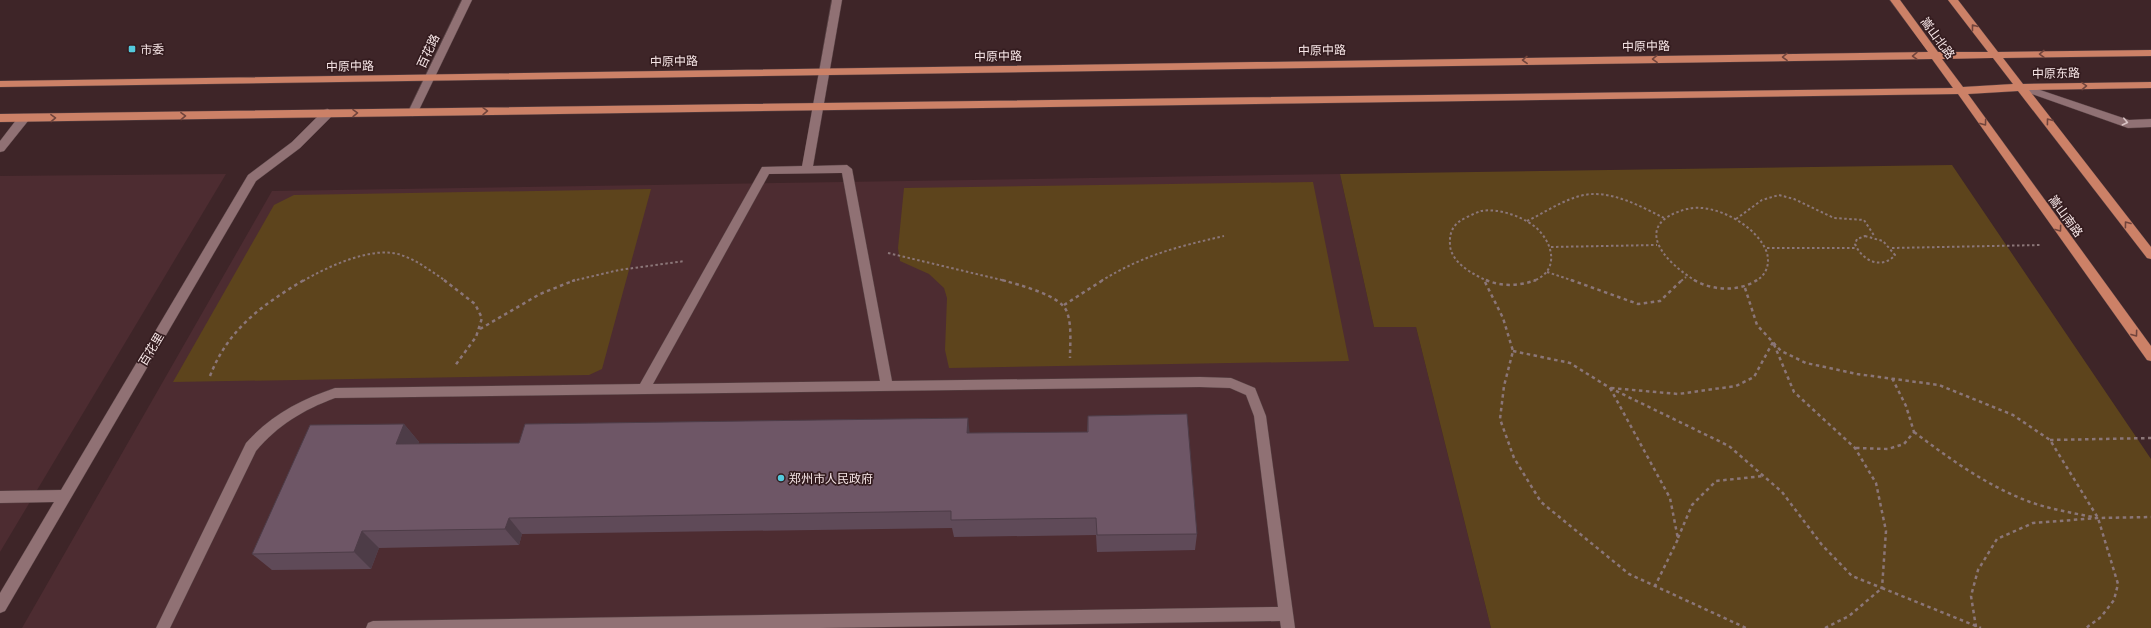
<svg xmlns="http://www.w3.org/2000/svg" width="2151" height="628" font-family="Montserrat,'Noto Sans SC',sans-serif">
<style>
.built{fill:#4d2c31}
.green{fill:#5d441c}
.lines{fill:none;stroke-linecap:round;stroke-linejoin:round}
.minor-casing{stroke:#574244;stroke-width:1}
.major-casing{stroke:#574244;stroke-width:1}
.path-far1{stroke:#8b7678;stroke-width:2;stroke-dasharray:2.5 2.5;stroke-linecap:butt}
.path{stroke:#8b7678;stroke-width:2.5;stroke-dasharray:3.5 3.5;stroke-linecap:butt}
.minor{fill:#907174;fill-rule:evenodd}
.major{fill:#cc8167;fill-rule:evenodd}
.wall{fill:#5f4a58}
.shaded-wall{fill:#4d3c47}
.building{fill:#6e5666;stroke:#4d3c47}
.oneway{stroke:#71443c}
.oneway2{stroke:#d8c3c4}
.poi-dot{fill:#54cadd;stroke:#341c1f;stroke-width:1.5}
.labels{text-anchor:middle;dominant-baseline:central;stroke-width:3.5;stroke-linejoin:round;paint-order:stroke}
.street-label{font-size:12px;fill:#f7e6e7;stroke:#341c1f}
.poi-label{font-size:12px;fill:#f7e6e7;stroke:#341c1f;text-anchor:start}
</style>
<rect width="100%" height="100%" fill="#3e2528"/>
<!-- built -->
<g class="built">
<polygon points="226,174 0,552 0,176"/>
<polygon points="1340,174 1374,327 1416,327 1491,628 22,628 272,191"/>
</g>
<!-- green -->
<g class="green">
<polygon points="1952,165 2151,459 2151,628 1491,628 1416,327 1374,327 1340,174"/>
<polygon points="1313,182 1349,361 949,368 945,350 947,298 944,288 929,274 900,261 898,248 904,188"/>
<polygon points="651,189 602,369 589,375 173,382 274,205 294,195"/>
</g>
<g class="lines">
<defs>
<g id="minor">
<polygon points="462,0 472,0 418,112 413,116 409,115 408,112"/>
<path d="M 832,0 L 842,0 L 813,166 L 847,165 L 852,169 L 892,381 L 1200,377 L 1231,378 L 1255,388 L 1266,416 L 1295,628 L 1281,628 L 1280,621 L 820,628 L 366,628 L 368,623 L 373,621 L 1278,607 L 1254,416 L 1246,395 L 1230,388 L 1200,387 L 335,398 C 303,410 278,425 256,451 L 170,628 L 156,628 L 246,443 C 271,415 300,400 335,388 L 640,384 L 762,167 L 802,166 ZM 842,173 L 880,381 L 653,384 L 769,174 Z"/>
<polygon points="2022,84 2129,120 2151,119 2151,127 2128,128 2018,89 2017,87"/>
<polygon points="328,109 333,113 332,116 300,148 256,181 5,611 0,613 0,593 54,502 0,503 0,491 61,490 248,175 292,142 324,110"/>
<polygon points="24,114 28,115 29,118 28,121 4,151 0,152 0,141 20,115"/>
</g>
<path id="major" d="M 1890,0 L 1900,0 L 1938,52 L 1988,52 L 1948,0 L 1958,0 L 1998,52 L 2151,50 L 2151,56 L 2003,58 L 2023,84 L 2151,82 L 2151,88 L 2029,90 L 2151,247 L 2151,259 L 2147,258 L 2018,91 L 1968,94 L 2151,346 L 2151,361 L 2147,360 L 1958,94 L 0,122 L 0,114 L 1953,88 L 1932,59 L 0,87 L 0,81 L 1928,52 ZM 1993,58 L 2013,84 L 1963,87 L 1942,59 Z"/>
</defs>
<!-- minor casing -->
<use href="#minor" class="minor-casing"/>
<!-- major casing -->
<use href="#major" class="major-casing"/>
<!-- path-far1 -->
<g class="path-far1">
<polyline points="1736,219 1762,200 1779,195 1794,199 1834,218 1864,220 1875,237"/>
<path d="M 1527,221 C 1544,213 1561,201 1580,196 C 1608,188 1640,206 1664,218"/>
<path d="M 1865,236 L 1883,241 L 1895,255 C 1882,270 1862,261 1855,244 L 1857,239 Z"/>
<polyline points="1551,247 1657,245"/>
<polyline points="1767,248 1856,248"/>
<polyline points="1892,248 2041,245"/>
<polyline points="888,253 1006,281"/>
<polyline points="1547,272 1574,281"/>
<path d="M 303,281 C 327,267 373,245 401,255 C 417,260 432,272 446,281"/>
<polyline points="572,281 619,270 685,261"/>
<path d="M 1101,281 C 1144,255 1176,247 1224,236"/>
<path d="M 1488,281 C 1474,275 1451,263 1450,245 C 1449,231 1454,223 1467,217 C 1472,215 1477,212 1481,211 C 1498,208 1521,216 1534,226 C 1553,241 1561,271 1533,281"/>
<polyline points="1681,281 1686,277"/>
<path d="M 1696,281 C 1664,262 1630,224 1687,209 C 1714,202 1758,226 1767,253 C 1770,265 1766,275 1756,281"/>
</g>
<!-- path -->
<g class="path">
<polyline points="444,280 475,304 482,318 476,337 454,367"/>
<path d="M 1002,280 C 1019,285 1061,295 1067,312 C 1072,326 1070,343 1070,358"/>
<path d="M 1486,280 C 1502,287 1520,286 1536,280"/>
<polyline points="1571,280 1638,304 1660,301 1682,280"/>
<path d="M 1694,280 C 1713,291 1739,292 1757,280"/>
<polyline points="1485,282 1503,318 1513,351 1504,386 1500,419 1514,458 1541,502 1629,574 1746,628"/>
<polyline points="1745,288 1757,325 1781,351 1806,363 1857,374 1939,385 2013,415 2050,440 2098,518 2118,584 2114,600 2101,617 2086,628"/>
<polyline points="1064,305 1103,280"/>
<polyline points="480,329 540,294 575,280"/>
<polyline points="1513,351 1570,363 1610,388 1729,446 1782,492 1822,545 1852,576 1882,588 1886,531 1876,483 1855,448 1794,392 1773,342"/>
<path d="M 210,376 C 228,329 262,305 304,280"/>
<polyline points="1610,388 1670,498 1678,539 1655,586"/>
<polyline points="1611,388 1678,394 1736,386 1754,377 1773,342"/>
<path d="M 1914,432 C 1950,459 1987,486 2030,502 C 2050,509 2072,513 2093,517"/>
<polyline points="2050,440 2151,438"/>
<polyline points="1856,448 1888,449 1904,444 1914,432 1906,406 1892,378"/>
<polyline points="1678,538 1692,505 1716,481 1763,476"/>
<polyline points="1976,627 1971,596 1978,570 1997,539 2033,523 2098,518 2151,517"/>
<polyline points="1825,628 1849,616 1882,588 1981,628"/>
</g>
<!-- minor -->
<use href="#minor" class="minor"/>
<!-- major -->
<use href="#major" class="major"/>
</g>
<!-- wall -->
<polygon class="wall" points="1088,416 1197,534 1195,550 1097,552 1096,535 954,537 952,528 522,534 519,545 379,548 371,569 272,570 252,554 404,424 419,442 418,444 519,443 970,433 1087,432"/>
<!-- shaded-wall -->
<g class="shaded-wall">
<polygon points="968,418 970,436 967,433"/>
<polygon points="404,424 419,442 411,462 396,444"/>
<polygon points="509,518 522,534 519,545 505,529"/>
<polygon points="362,531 379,548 371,569 354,552"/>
</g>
<!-- building -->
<polygon class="building" points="1187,414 1197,534 1097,535 1096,518 951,520 951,511 509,518 505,529 362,531 354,552 252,554 310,425 404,424 396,444 519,443 525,424 968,418 967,433 1088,432 1088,416"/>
<!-- one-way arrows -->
<defs><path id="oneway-chevron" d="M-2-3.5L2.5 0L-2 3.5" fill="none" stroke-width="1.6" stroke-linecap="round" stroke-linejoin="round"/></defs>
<g class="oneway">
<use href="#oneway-chevron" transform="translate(1974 27) rotate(-128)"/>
<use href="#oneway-chevron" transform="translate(2042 54) rotate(179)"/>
<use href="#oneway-chevron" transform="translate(1915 56) rotate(179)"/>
<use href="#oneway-chevron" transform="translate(1785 57) rotate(179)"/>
<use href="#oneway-chevron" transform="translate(1655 59) rotate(179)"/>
<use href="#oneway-chevron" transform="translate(1525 60) rotate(179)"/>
<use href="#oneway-chevron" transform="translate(2084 86) rotate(-1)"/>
<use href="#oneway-chevron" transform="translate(485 111) rotate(-1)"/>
<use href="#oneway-chevron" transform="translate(355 113) rotate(-1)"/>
<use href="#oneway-chevron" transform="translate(183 116) rotate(-1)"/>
<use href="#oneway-chevron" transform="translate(53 118) rotate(-1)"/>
<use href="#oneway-chevron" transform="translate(2049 121) rotate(-127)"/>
<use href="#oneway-chevron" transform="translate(1984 123) rotate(54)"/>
<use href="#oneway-chevron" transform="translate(2127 224) rotate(-127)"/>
<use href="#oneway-chevron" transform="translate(2059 229) rotate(54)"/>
<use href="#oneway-chevron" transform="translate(2135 334) rotate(54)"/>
</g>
<use class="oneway2" href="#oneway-chevron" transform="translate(2125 122) rotate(13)"/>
<!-- markers -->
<g class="poi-dot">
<rect x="128" y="45" width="8" height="8" rx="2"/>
<circle cx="781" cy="478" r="4"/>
</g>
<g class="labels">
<!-- street labels -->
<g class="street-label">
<text transform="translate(1938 38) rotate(54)">嵩山北路</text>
<text transform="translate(1646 46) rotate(-1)">中原中路</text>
<text transform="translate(1322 50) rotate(-1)">中原中路</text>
<text transform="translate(428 51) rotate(-65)">百花路</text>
<text transform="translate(998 56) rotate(-1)">中原中路</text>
<text transform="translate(674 61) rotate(-1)">中原中路</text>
<text transform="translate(350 66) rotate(-1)">中原中路</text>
<text transform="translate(2056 73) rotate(-1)">中原东路</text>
<text transform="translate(2066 216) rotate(54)">嵩山南路</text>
<text transform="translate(151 349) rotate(-59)">百花里</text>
</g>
<!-- poi labels -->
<g class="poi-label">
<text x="140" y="49">市委</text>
<text x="789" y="478">郑州市人民政府</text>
</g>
</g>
</svg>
